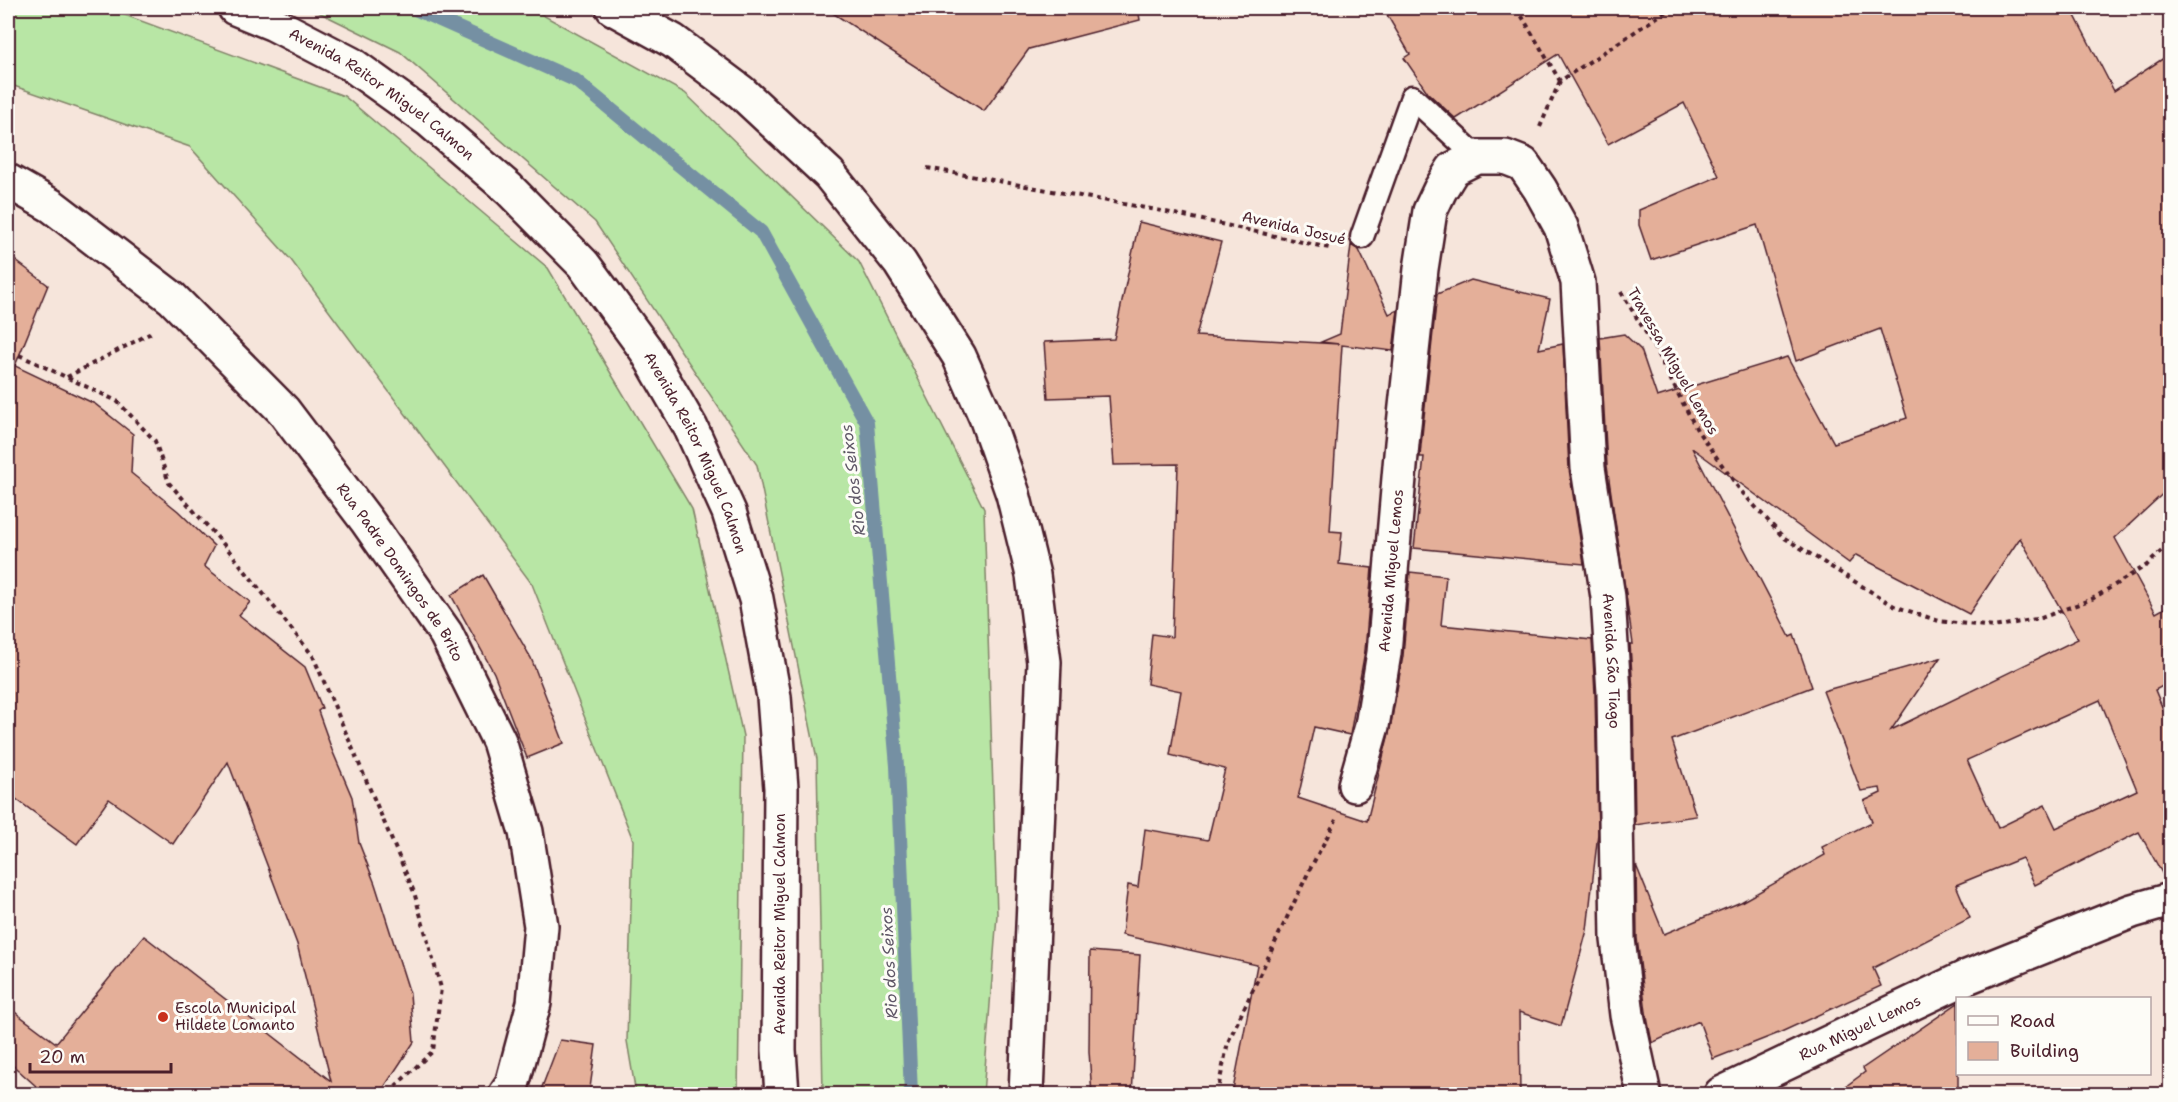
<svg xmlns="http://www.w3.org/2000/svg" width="2178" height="1102" font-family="'Shantell Sans',sans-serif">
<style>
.grass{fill:#b8e6a5;stroke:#818268;stroke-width:1.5}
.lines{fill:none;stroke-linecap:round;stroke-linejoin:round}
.stream{stroke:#7590a3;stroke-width:14}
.building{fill:#e4af99;stroke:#4a1f2b;stroke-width:1.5;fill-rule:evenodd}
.service-casing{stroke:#4a1f2b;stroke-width:27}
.minor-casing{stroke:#4a1f2b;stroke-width:38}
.secondary-casing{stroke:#4a1f2b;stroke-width:38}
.primary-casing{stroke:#4a1f2b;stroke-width:38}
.path{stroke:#4a1f2b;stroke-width:4;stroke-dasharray:4.5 4.5;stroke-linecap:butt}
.service{stroke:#fdfcf7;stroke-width:22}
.minor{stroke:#fdfcf7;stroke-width:33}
.secondary{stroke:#fdfcf7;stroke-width:33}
.primary{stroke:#fdfcf7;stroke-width:33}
.poi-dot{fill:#c8321e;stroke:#fdfcf7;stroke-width:2}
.labels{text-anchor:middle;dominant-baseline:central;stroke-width:6;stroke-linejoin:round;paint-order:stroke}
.street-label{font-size:15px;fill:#4a1f2b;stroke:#fdfcf7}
.poi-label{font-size:15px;fill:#4a1f2b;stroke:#fdfcf7;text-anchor:start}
.water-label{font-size:16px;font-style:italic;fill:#5f5767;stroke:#fdfcf7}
</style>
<rect width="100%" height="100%" fill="#f6e5db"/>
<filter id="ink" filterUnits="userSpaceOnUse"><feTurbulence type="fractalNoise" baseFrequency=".0167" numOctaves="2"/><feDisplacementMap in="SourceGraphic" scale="12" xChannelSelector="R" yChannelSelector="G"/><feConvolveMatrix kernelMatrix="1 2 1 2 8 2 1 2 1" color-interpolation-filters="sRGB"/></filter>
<g filter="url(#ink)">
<!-- grass -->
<g class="grass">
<polygon points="8,8 106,8 344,96 548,268 692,509 743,736 738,1094 636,1094 627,1041 633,840 532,584 291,260 190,147 8,84"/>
<polygon points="310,8 530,8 685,93 859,262 984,509 997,915 983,1094 823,1094 817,759 757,465 595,222 400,52"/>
</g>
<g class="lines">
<!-- stream -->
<polyline class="stream" points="413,8 575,80 761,232 867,423 897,766 911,1094"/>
</g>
<!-- building -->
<g class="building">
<polygon points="825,8 1138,8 1140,20 1029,49 984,111"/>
<path d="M 1383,8 L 2071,8 L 2114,91 L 2170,54 L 2170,487 L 2115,538 L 2156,613 L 2170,605 L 2170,682 L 2155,690 L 2170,726 L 2170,882 L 2167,882 L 2139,832 L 2035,885 L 2022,858 L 1956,885 L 1970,918 L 1873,968 L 1881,986 L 1779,1033 L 1713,1059 L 1699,1021 L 1652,1043 L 1646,1012 L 1637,938 L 1636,865 L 1664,934 L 1741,902 L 1825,855 L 1822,847 L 1872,822 L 1864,801 L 1881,793 L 1880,788 L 1861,791 L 1823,691 L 1940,658 L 1891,730 L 2078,639 L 2020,538 L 1969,614 L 1856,555 L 1849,563 L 1692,448 L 1790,637 L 1794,635 L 1812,687 L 1672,740 L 1696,816 L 1635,825 L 1633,693 L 1630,644 L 1633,644 L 1607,466 L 1600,338 L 1624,334 L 1641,350 L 1657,397 L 1787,357 L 1834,443 L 1907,418 L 1880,329 L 1796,361 L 1757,225 L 1651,260 L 1639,225 L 1639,210 L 1719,176 L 1684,103 L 1608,144 L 1558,54 L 1456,119 L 1428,93 L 1404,58 L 1410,54 ZM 2100,700 L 2137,790 L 2056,828 L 2045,805 L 1998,828 L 1967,760 Z"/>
<polygon points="1139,222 1221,242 1196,336 1339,344 1321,342 1340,334 1351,245 1359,250 1389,314 1398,310 1393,351 1342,345 1330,531 1342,532 1339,564 1372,568 1365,651 1350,735 1314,727 1298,798 1367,821 1390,729 1403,656 1410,572 1446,576 1441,625 1592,640 1595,694 1598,833 1587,930 1561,1026 1519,1012 1520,1095 1232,1095 1257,965 1122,935 1128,885 1138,887 1145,829 1208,840 1225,769 1170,755 1181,691 1147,684 1152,634 1172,637 1178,464 1114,465 1109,396 1048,398 1044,342 1114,339"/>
<polygon points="8,255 48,285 15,366 95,404 133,434 131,473 178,511 214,546 204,566 250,602 239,615 305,667 322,708 318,711 332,750 352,797 359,843 375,884 410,994 414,1042 379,1095 46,1095 8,1061 8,1007 56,1043 144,936 331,1081 297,944 228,762 173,844 109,799 77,844 8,793"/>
<polygon points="1471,280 1550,299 1539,349 1563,344 1569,469 1584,564 1414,548 1424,457 1420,457 1421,445 1437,294"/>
<polygon points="483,575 531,658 564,743 527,758 494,673 451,595"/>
<polygon points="1090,951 1140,955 1132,1095 1092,1095 1089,1051"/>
<polygon points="1958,1003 1958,1095 1834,1095 1865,1072 1863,1068"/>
<polygon points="560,1040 596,1045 589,1095 539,1095"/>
</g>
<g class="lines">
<defs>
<polyline id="service" points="1362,237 1412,97 1477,157"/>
<g id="minor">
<path id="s1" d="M 1355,785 L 1372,726 L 1384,653 L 1402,443 L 1421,269 L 1430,211 L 1440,190 L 1453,169 L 1477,157 L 1505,157 L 1523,164 L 1540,189 L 1561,227 L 1578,282 L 1588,468 L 1608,597 L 1614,693 L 1618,939 L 1627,1015 L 1644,1094"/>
<path id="s2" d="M 1721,1094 L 1967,977 L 2132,911 L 2170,900"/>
</g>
<g id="secondary">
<path id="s3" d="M 8,181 L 52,206 L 172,298 L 283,410 L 367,521 L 446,634 L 499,741 L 526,832 L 541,926 L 534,1003 L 512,1085 L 506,1094"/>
</g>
<g id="primary">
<path id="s4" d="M 235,8 L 274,24 L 351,64 L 429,120 L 509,189 L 583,264 L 646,350 L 691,428 L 729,512 L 756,599 L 774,697 L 781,788 L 779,1050 L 782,1094"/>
<polyline points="613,8 673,41 741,92 829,174 900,263 959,356 986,417 1013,494 1033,575 1044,662 1026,1094"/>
</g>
</defs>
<!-- service casing -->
<use href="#service" class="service-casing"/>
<!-- minor casing -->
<use href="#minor" class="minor-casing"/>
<!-- secondary casing -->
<use href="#secondary" class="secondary-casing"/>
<!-- primary casing -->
<use href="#primary" class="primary-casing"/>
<!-- path -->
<g class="path">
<polyline points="1517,8 1560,81 1671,8"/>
<polyline points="1540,127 1560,81"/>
<polyline points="927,168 1162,211 1329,248"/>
<polyline points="1621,292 1648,336 1697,430 1740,490 1783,537 1894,606 1939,621 1994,627 2041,618 2092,599 2147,565 2170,543"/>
<polyline points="19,355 117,401 155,441 169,483 226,547 313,656 414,892 441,988 433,1051 387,1094"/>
<polyline points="67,377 151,333"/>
<polyline points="1217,1094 1228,1042 1310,869 1336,820"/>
</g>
<!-- service -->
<use href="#service" class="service"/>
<!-- minor -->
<use href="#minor" class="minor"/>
<!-- secondary -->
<use href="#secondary" class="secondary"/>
<!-- primary -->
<use href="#primary" class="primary"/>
</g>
</g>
<!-- markers -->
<circle class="poi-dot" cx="163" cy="1017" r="6"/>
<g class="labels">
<!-- street labels -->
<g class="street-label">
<text stroke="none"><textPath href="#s4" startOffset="171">Avenida Reitor Miguel Calmon</textPath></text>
<text transform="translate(1294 228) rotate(13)">Avenida Josué</text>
<text transform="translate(1673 361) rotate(60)">Travessa Miguel Lemos</text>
<text stroke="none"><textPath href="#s4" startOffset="657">Avenida Reitor Miguel Calmon</textPath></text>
<text stroke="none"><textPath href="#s1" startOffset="218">Avenida Miguel Lemos</textPath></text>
<text stroke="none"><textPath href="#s3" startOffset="560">Rua Padre Domingos de Brito</textPath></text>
<text stroke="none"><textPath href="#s1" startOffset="1214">Avenida São Tiago</textPath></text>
<text transform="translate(780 924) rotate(-90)">Avenida Reitor Miguel Calmon</text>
<text stroke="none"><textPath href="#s2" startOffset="154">Rua Miguel Lemos</textPath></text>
</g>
<!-- poi labels -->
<g class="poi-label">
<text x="175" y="1008">Escola Municipal<tspan x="175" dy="17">Hildete Lomanto</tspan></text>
</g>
<!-- water labels -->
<g class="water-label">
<text transform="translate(853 480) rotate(-97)">Rio dos Seixos</text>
<text transform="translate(889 963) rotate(-93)">Rio dos Seixos</text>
</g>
</g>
<!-- margin -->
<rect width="2178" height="1102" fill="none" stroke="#fdfcf7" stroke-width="30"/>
<rect x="15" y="15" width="2148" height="1072" fill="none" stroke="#4a1f2b" stroke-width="2" filter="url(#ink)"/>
<!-- legend -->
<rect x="1956" y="997" width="195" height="78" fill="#fdfcf7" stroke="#b5a4a5" stroke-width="1.5"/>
<rect x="1968" y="1016" width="30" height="9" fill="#fdfcf7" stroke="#b5a4a5" stroke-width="1.5"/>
<text x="2010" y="1027" font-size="18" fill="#4a1f2b">Road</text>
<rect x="1968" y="1042" width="30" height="18" fill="#e4af99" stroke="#b5a4a5" stroke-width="1.5"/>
<text x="2010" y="1057" font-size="18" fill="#4a1f2b">Building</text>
<!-- scale -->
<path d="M30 1063v9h141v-9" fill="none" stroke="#4a1f2b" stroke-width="3"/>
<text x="39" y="1063" font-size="18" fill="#4a1f2b" stroke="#fdfcf7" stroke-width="4.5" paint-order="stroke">20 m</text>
</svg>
